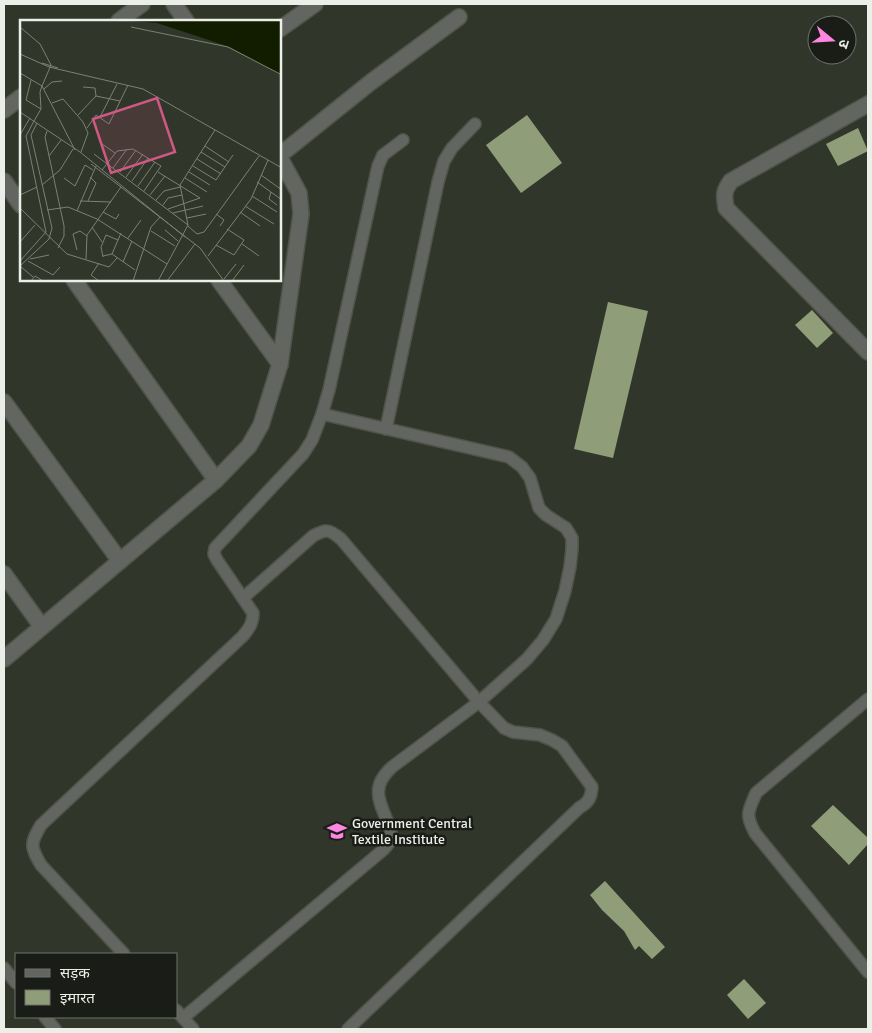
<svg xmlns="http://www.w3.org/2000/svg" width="872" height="1033" font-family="Signika,'Noto Sans Devanagari',sans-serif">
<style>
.building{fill:#8f9e79}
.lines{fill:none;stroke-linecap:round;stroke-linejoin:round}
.lane-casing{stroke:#4f5448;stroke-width:14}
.street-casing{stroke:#4f5448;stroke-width:18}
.lane{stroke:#636660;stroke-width:11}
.street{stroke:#636660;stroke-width:15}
.labels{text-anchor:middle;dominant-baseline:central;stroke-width:5;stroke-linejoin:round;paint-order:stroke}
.poi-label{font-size:14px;fill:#ecefe8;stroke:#1a1c17;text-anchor:start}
.inset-road{fill:none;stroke:#7c8076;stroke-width:1}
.view{fill:#cf5885;fill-opacity:0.15;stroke:#cf5885;stroke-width:2.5}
.inset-edge{fill:none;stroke:#ecefe8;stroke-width:2.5}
</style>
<rect width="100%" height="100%" fill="#31362a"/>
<!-- building -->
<g class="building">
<polygon points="527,115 562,163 521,193 486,145"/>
<polygon points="858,128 868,151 838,166 826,144"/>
<polygon points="608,302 648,311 613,458 574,449"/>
<polygon points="812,310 833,333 817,348 795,325"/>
<polygon points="833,805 868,838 868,844 849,865 811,826"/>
<polygon points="605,881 665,947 652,959 639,946 635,950 624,931 602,910 590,895"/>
<polygon points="744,979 766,1003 748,1019 727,995"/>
</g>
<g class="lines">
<defs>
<g id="lane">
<polyline points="386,429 438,182 444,161 452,148 475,124"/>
<path d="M 243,598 L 313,536 C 326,529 329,529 341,539 L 479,702 L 504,728 L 513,732 L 540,735 L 552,740 L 562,746 L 592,787 C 591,798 589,802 579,808 L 348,1029"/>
<path d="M 868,699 L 756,793 C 748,812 745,814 755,833 L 868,972"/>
<path d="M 124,954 L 41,865 C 30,846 30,844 41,825 L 243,636 C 249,628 253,624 253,613 L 217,560 L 214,554 L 215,548 L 303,454 L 312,440 L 322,414 L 329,390 L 378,166 L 383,155 L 403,140"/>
<polyline points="4,968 16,983"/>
<polyline points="176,1010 193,1029"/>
<polyline points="45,1017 55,1029"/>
<path d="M 183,1018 L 383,850 C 385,848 389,844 390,841 C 392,836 391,830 389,825 C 379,801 370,787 392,767 L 479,702 L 527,659 L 543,640 L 556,619 L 565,591 L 570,567 L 572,549 L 572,538 L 566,528 L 546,515 L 539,508 L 530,478 L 522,467 L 509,457 L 322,414"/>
</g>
<g id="street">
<polyline points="174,4 186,21"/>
<polyline points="119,21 142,4"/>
<polyline points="280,29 315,4"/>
<path d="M 868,104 L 731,181 C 723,192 724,195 726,208 L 868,352"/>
<polyline points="4,110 21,97"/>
<polyline points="280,155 371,82 459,17"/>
<polyline points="4,181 21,205"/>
<polyline points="74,280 216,480"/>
<polyline points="219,280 280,364"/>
<polyline points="4,402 120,561"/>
<polyline points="4,574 42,627"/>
<polyline points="4,659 216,480 249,446 261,425 280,364 301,214 299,193 280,158"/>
</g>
</defs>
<!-- lane casing -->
<use href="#lane" class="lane-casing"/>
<!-- street casing -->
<use href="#street" class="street-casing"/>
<!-- lane -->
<use href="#lane" class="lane"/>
<!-- street -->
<use href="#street" class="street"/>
</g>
<!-- icons -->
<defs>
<symbol id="university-bare" viewBox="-9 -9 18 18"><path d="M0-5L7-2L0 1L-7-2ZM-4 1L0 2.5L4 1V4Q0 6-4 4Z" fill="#fd86e1" stroke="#1a1c17" stroke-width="2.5" paint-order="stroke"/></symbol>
</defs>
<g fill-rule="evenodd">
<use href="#university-bare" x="323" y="817" width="28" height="28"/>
</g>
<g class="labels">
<!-- poi labels -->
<g class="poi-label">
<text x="352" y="823">Government Central<tspan x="352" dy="16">Textile Institute</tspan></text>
</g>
</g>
<!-- overview -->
<g transform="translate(20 20)">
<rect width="261" height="261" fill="#31362a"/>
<path d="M 113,1 L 261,1 L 261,55 L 210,27 L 137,3 Z" fill="#121d00"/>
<path class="inset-road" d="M 0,7 L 20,24 L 31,45 L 22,66 L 0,53M 111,7 L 208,27 L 262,55M 0,34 L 29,47 L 123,69 L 262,148M 22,43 L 38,48M 11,60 L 6,80 L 21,89M 22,66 L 55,130M 24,69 L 32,62 L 42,61M 76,76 L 100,81M 32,83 L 43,79 L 63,102 L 68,113 L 61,132M 0,92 L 60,132 L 165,217M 58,95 L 76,76 L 75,68 L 63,67M 80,97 L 97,64M 14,101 L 21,89 L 20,72 L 22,66M 67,108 L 76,95 L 89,104 L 108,65M 27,111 L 25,117 L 44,206 L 44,216 L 38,228M 0,115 L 10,98M 82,124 L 95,133M 185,126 L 209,142M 181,132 L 205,147M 74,134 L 168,205M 29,136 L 41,120M 177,139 L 201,154M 71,144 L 180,228 L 204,261M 173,146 L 196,160 L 213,135M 93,148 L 107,129M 82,150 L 97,131 L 113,129 L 141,146 L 124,171M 100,152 L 116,130M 138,152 L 180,178 L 148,189M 169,152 L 190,165M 241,155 L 262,170M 106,157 L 123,134M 44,158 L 55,166 L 65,145 L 73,150M 165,158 L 187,172M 112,161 L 128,138M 237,162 L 262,180M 22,165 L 40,150 L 53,129M 118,166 L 135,142M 251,172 L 249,179 L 257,185M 0,175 L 17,167M 130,175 L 145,156M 232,176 L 257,192M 136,180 L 144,171 L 160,167M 60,181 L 91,182M 68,181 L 76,163 L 70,157M 143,185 L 148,178 L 162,175M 225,186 L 254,204M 0,188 L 47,234 L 89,247 L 97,238M 27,190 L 48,187 L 77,199 L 147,244M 57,191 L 76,146M 83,192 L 96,199 L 99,194M 220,192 L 240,206M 153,193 L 183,186M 196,194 L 204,200 L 200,206M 167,198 L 186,194M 168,206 L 177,214 L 184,212 L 239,136M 72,207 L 82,222M 145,210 L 158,221M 131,211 L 155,226M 108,218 L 121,200M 0,222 L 15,205M 222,224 L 239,236M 196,225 L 214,235 L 224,220 L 207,209M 57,230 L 53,214 L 60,211 L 67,216M 92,234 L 101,213M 83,236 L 92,234 L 115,250M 188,236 L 231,179 L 248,140M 83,237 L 81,227 L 86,215 L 98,220M 10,239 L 29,235M 66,239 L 67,215 L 101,167M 0,241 L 26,212 L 6,116 L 14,101M 8,241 L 33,255 L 40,247M 103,242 L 112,221M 13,257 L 0,246 L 29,219 L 32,208 L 11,115 L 17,103M 204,259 L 216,244M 11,261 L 15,256 L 23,261M 79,261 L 71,255 L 79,243M 113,261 L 131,207 L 140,197M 138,261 L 168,205 L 160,165 L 195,110M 147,261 L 175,224M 212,261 L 224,245"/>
<path class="view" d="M 137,78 L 155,132 L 91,153 L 73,99 Z"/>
<rect width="261" height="261" class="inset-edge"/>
</g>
<!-- border -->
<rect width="872" height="1033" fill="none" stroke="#ecefe8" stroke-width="10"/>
<!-- legend -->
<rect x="15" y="953" width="162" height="65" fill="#1a1c17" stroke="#6e706b"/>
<rect x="25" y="969" width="25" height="8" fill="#636660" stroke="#6e706b"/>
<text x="60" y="978" font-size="15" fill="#ecefe8">सड़क</text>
<rect x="25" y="990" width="25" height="15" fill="#8f9e79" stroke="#6e706b"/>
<text x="60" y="1003" font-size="15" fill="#ecefe8">इमारत</text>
<!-- north arrow -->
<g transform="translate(832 40) rotate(108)"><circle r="24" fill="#1a1c17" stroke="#6e706b"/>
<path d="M0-4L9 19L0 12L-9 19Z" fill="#fd86e1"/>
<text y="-8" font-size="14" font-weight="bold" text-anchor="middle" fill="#ecefe8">उ</text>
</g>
</svg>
